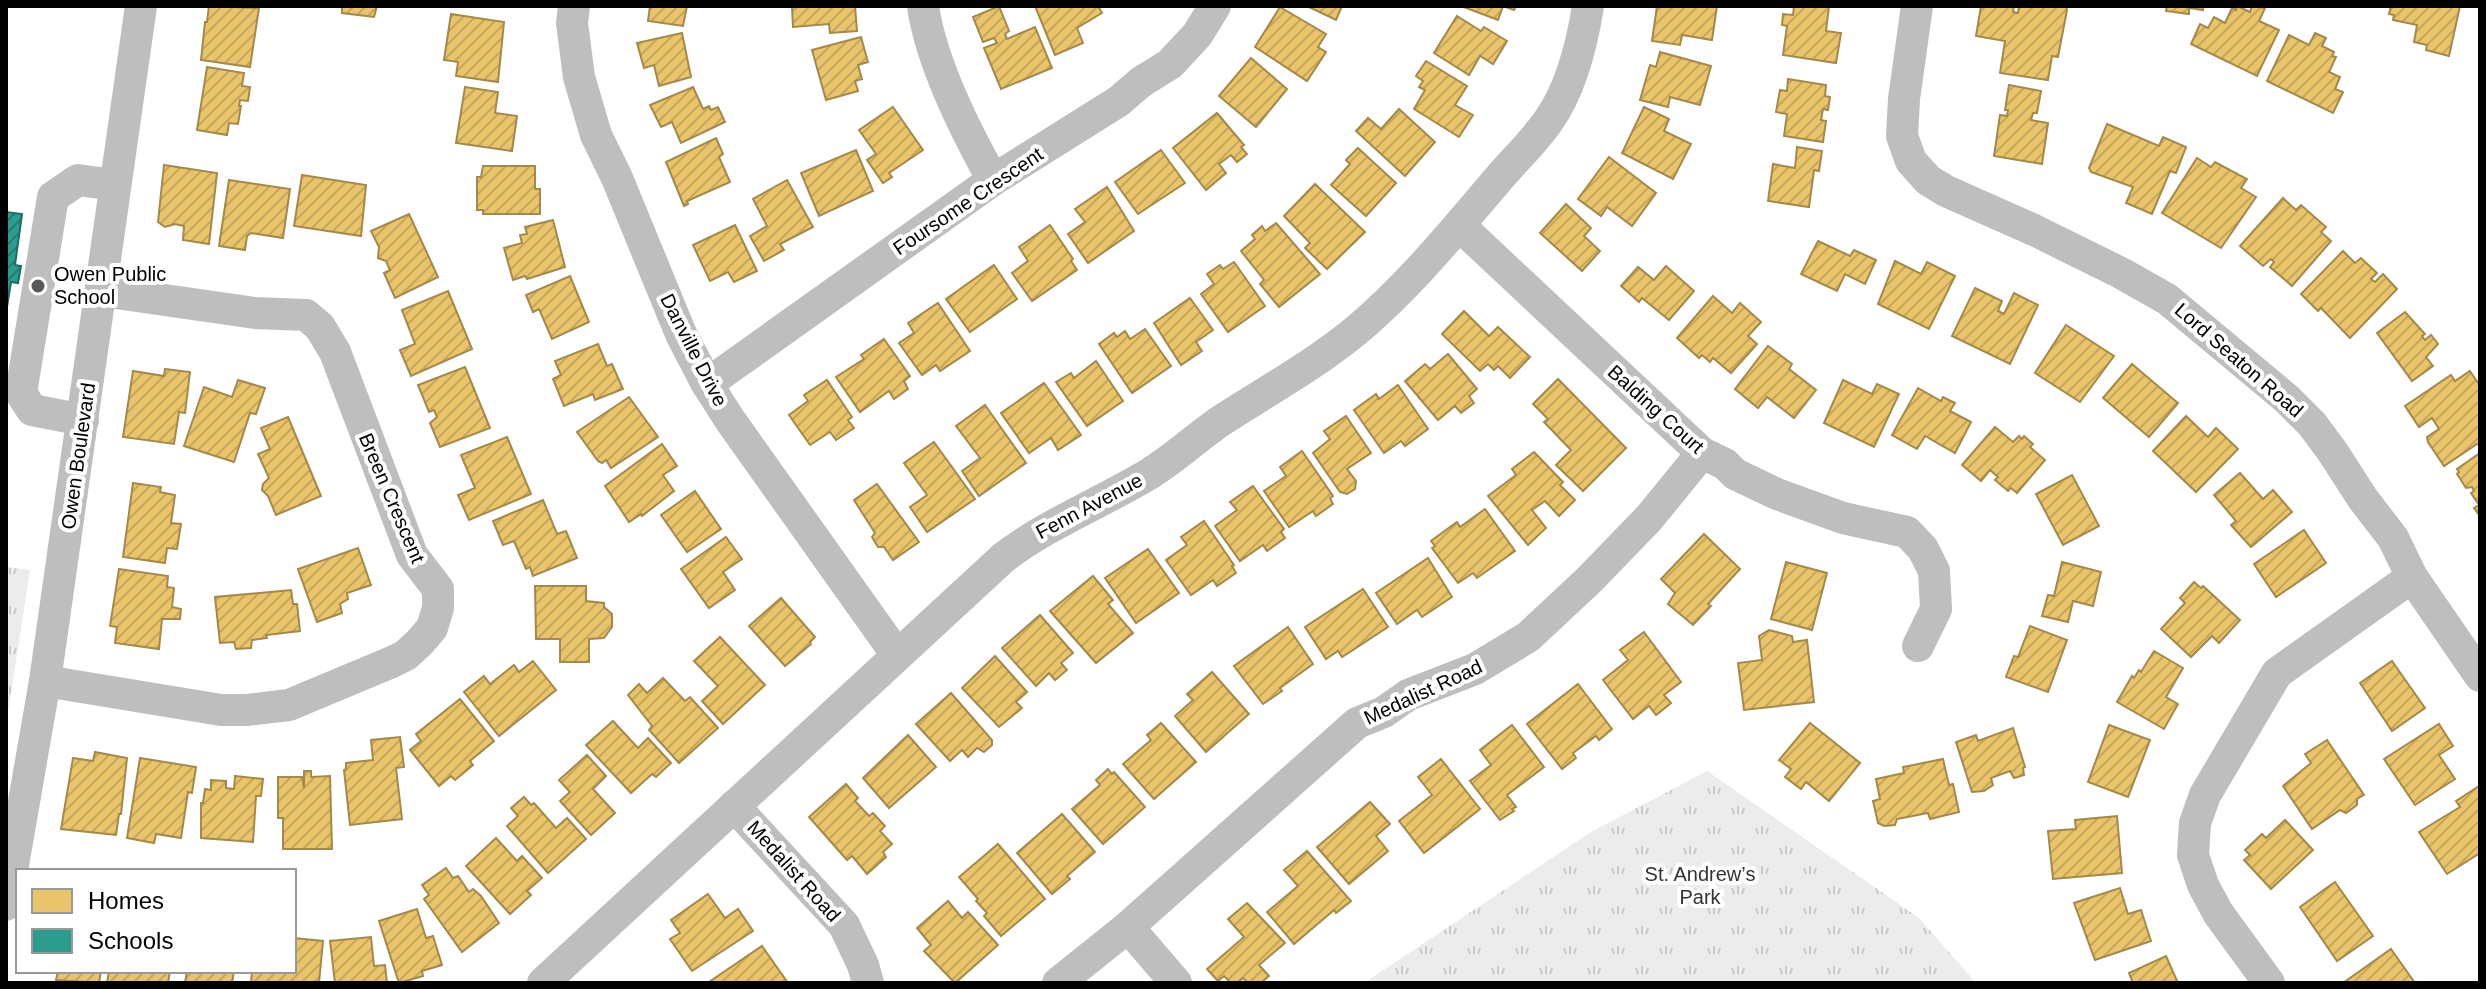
<svg xmlns="http://www.w3.org/2000/svg" width="2486" height="989" font-family="Arial,sans-serif">
<style>
.grass{fill:url(#grass-tufts)}
.homes{fill:url(#homes-hatch);stroke:#a3894a;stroke-width:2}
.schools{fill:url(#schools-hatch);stroke:#1d6e64;stroke-width:2}
.lines{fill:none;stroke-linecap:round;stroke-linejoin:round}
.minor{stroke:#bebebe;stroke-width:32}
.poi-dot{fill:#595959;stroke:#fff;stroke-width:3}
.labels{text-anchor:middle;dominant-baseline:central;stroke-width:8;stroke-linejoin:round;paint-order:stroke}
.street-label{font-size:20px;fill:#000;stroke:#fff}
.poi-label{font-size:20px;fill:#000;stroke:#fff;text-anchor:start}
.park-label{font-size:20px;fill:#333;stroke:#fff}
</style>
<defs>
<pattern id="grass-tufts" width="24" height="20" patternUnits="userSpaceOnUse" patternTransform="scale(2)"><rect width="24" height="20" fill="#ececec"/><path d="M3 7l-1-3M5 7V3M7 7l1-3M15 17l-1-3M17 17v-4M19 17l1-3" fill="none" stroke="#c9c9c9"/></pattern>
<pattern id="homes-hatch" width="6" height="6" patternUnits="userSpaceOnUse" patternTransform="scale(2)"><rect width="6" height="6" fill="#e9c46a"/><path d="M-1 1l2-2M0 6l6-6M5 7l2-2" fill="none" stroke="#c6a75a"/></pattern>
<pattern id="schools-hatch" width="6" height="6" patternUnits="userSpaceOnUse" patternTransform="scale(2)"><rect width="6" height="6" fill="#2a9d8f"/><path d="M-1 1l2-2M0 6l6-6M5 7l2-2" fill="none" stroke="#227e72"/></pattern>
</defs>
<rect width="100%" height="100%" fill="#fff"/>
<!-- grass -->
<g class="grass">
<polygon points="6,567 30,570 6,725"/>
<polygon points="1707,771 1919,918 1976,983 1364,983 1591,832"/>
</g>
<!-- homes -->
<g class="homes">
<polygon points="209,6 259,8 250,67 201,60 205,22 207,22"/>
<polygon points="342,6 377,6 374,17 342,13"/>
<polygon points="650,6 687,6 683,26 648,21"/>
<polygon points="792,6 855,6 857,31 830,33 829,24 793,27"/>
<polygon points="999,6 1009,31 1005,34 1007,39 1035,27 1052,68 1001,89 984,48 997,43 994,38 983,42 973,17"/>
<polygon points="1035,6 1098,6 1102,13 1077,28 1083,43 1055,55"/>
<polygon points="1307,6 1342,6 1336,20"/>
<polygon points="1461,6 1516,6 1514,10 1503,6 1498,20"/>
<polygon points="1657,6 1717,6 1712,40 1682,35 1680,45 1652,41"/>
<polygon points="1794,6 1829,6 1826,31 1841,33 1836,63 1783,55 1787,26 1782,25 1783,14 1793,15"/>
<polygon points="1981,6 2014,6 2013,12 2018,13 2019,6 2066,6 2067,10 2058,57 2052,56 2048,80 2000,73 2005,41 1976,36"/>
<polygon points="2167,6 2203,6 2203,10 2189,8 2189,14 2166,11"/>
<polygon points="2237,6 2250,12 2252,6 2265,8 2259,21 2279,30 2257,76 2191,44 2200,24 2208,28 2214,17 2225,23 2232,8 2236,10"/>
<polygon points="2391,6 2460,6 2449,56 2426,50 2427,45 2414,42 2417,25 2393,20 2394,15 2389,14"/>
<polygon points="1280,7 1326,34 1318,47 1326,52 1307,81 1255,47"/>
<polygon points="451,14 504,22 498,82 456,76 458,62 444,60"/>
<polygon points="1457,16 1481,31 1484,27 1507,41 1493,64 1480,56 1469,75 1434,53"/>
<polygon points="682,33 691,77 659,86 654,65 644,68 637,43"/>
<polygon points="2315,33 2326,38 2322,46 2334,52 2332,56 2336,57 2329,72 2340,77 2335,89 2343,92 2333,113 2267,81 2289,35 2309,45"/>
<polygon points="861,37 868,62 858,65 862,79 855,81 858,91 826,100 812,50"/>
<polygon points="1660,52 1711,66 1700,105 1670,97 1668,107 1640,100 1650,65 1656,67"/>
<polygon points="1251,58 1287,89 1256,127 1219,96"/>
<polygon points="1426,61 1467,86 1455,105 1473,115 1459,137 1414,109 1425,90 1419,87 1423,81 1416,76"/>
<polygon points="207,67 244,73 242,86 250,87 248,101 240,100 239,106 241,106 238,124 229,123 227,135 197,130"/>
<polygon points="1788,79 1826,85 1825,96 1830,97 1828,110 1823,109 1821,120 1826,121 1823,142 1784,136 1787,114 1776,112 1780,90 1787,91"/>
<polygon points="2009,85 2041,91 2037,113 2033,113 2031,120 2048,123 2042,164 1994,156 2000,115 2007,116 2008,110 2005,110"/>
<polygon points="465,87 498,92 495,113 517,116 512,151 456,143"/>
<polygon points="693,87 703,109 709,106 711,110 718,107 725,122 681,143 672,122 661,127 650,105"/>
<polygon points="893,107 923,150 889,173 892,177 883,183 867,160 876,154 859,130"/>
<polygon points="1644,107 1669,119 1664,131 1691,144 1673,179 1622,153"/>
<polygon points="1399,109 1435,142 1405,176 1356,131 1368,118 1381,129"/>
<polygon points="1217,113 1244,145 1241,147 1247,154 1237,162 1231,155 1219,164 1226,173 1206,190 1173,148"/>
<polygon points="2107,124 2159,146 2163,137 2186,147 2176,173 2170,171 2152,214 2126,203 2133,187 2091,172 2089,168"/>
<polygon points="716,138 723,154 719,157 730,182 687,201 688,204 684,206 666,162"/>
<polygon points="1797,147 1822,151 1819,171 1814,170 1809,207 1768,201 1773,164 1795,168"/>
<polygon points="1358,148 1396,183 1366,216 1331,185 1350,164 1346,160"/>
<polygon points="856,150 873,191 819,216 801,173"/>
<polygon points="1161,150 1185,183 1138,214 1115,182"/>
<polygon points="1609,157 1656,193 1632,226 1607,207 1601,216 1578,199"/>
<polygon points="2197,158 2211,167 2215,162 2247,179 2241,188 2256,197 2221,248 2162,213"/>
<polygon points="164,165 217,173 209,244 183,240 184,226 175,224 165,227 158,222"/>
<polygon points="483,166 535,166 535,189 540,189 540,214 483,214 483,210 477,210 477,177 481,177"/>
<polygon points="302,175 366,185 361,236 294,226"/>
<polygon points="229,180 290,189 283,238 251,233 247,236 245,250 219,246"/>
<polygon points="787,180 813,227 780,244 784,250 764,261 750,236 767,226 753,199"/>
<polygon points="1315,184 1365,232 1327,269 1305,248 1310,243 1284,216"/>
<polygon points="1107,187 1134,231 1088,263 1068,234 1085,222 1075,209"/>
<polygon points="2283,198 2296,210 2301,205 2326,227 2321,232 2331,241 2292,286 2270,267 2274,262 2271,259 2263,266 2240,246"/>
<polygon points="1566,204 1591,228 1584,236 1600,251 1582,271 1540,233"/>
<polygon points="409,214 438,277 395,298 384,273 390,270 386,261 378,258 379,247 371,231"/>
<polygon points="553,220 565,267 527,279 525,276 513,280 504,248 522,243 520,235 527,234 525,227"/>
<polygon points="1276,223 1320,274 1279,307 1260,284 1264,280 1241,251 1255,239 1252,235 1262,226 1265,231"/>
<polygon points="735,225 757,271 734,282 728,272 710,281 693,245"/>
<polygon points="1050,225 1073,259 1071,261 1077,270 1032,301 1012,273 1028,261 1019,247"/>
<polygon points="1818,241 1850,256 1854,250 1876,260 1865,284 1845,274 1837,291 1801,274"/>
<polygon points="2343,251 2355,263 2361,258 2377,273 2371,279 2375,282 2383,274 2397,289 2350,338 2321,308 2318,311 2301,294"/>
<polygon points="1895,261 1921,274 1927,262 1955,276 1929,329 1878,304"/>
<polygon points="1234,262 1265,306 1228,332 1201,294 1214,284 1207,274 1220,265 1223,269"/>
<polygon points="994,265 1017,299 970,332 946,299"/>
<polygon points="1666,266 1694,291 1669,320 1642,298 1639,302 1621,286 1638,267 1654,280"/>
<polygon points="570,276 589,322 552,339 539,309 533,312 526,295"/>
<polygon points="1975,288 2002,301 1998,311 2004,314 2014,293 2038,305 2010,364 1952,336"/>
<polygon points="448,291 472,349 411,376 400,350 415,344 402,310"/>
<polygon points="1713,296 1732,313 1740,303 1761,322 1748,336 1757,344 1731,373 1713,358 1710,362 1702,355 1699,358 1677,338"/>
<polygon points="1190,298 1213,330 1196,342 1202,351 1181,365 1154,323"/>
<polygon points="938,303 970,351 940,371 936,365 922,375 899,343 914,333 908,323"/>
<polygon points="1464,311 1489,336 1498,327 1530,357 1510,378 1498,366 1494,370 1488,364 1480,371 1442,334"/>
<polygon points="2405,312 2425,334 2422,336 2425,340 2431,335 2438,344 2426,357 2433,366 2412,381 2377,333"/>
<polygon points="2066,325 2114,356 2080,402 2035,373"/>
<polygon points="1145,329 1171,366 1132,393 1099,344 1114,333 1117,337 1125,331 1130,339"/>
<polygon points="884,339 910,376 904,381 908,389 894,399 889,391 860,412 836,377 864,359 861,355"/>
<polygon points="598,344 607,366 612,364 623,389 595,400 593,394 564,406 553,379 561,375 555,361"/>
<polygon points="1768,346 1792,364 1789,369 1816,390 1794,418 1767,397 1758,408 1735,389"/>
<polygon points="1448,354 1477,389 1469,396 1474,403 1461,413 1455,406 1438,420 1405,381 1425,364 1430,369"/>
<polygon points="1096,361 1123,401 1087,426 1056,382 1071,373 1074,378"/>
<polygon points="2132,364 2178,403 2149,437 2103,398"/>
<polygon points="465,367 490,428 440,447 430,423 437,417 434,410 429,412 418,385"/>
<polygon points="165,369 190,372 185,413 179,412 174,444 123,437 133,371 164,376"/>
<polygon points="2470,371 2480,386 2480,442 2444,466 2428,442 2427,437 2439,429 2432,418 2419,427 2405,406 2451,375 2455,381"/>
<polygon points="1558,379 1626,448 1583,491 1556,465 1571,450 1544,422 1548,419 1533,404"/>
<polygon points="238,380 265,388 256,414 250,413 234,462 184,446 204,387 232,397"/>
<polygon points="827,380 852,417 848,420 854,428 836,440 830,432 810,445 789,415 808,401 804,395"/>
<polygon points="1843,380 1872,394 1877,384 1899,394 1874,447 1824,423"/>
<polygon points="1044,383 1081,435 1058,450 1051,438 1029,453 1001,413"/>
<polygon points="1398,385 1428,429 1405,446 1401,441 1384,453 1354,410 1376,394 1379,399"/>
<polygon points="1918,388 1941,401 1943,397 1955,403 1950,411 1971,422 1955,453 1925,436 1917,449 1892,435"/>
<polygon points="629,397 658,437 611,468 606,460 602,463 598,461 577,432"/>
<polygon points="985,405 1026,463 979,496 962,471 980,458 956,426"/>
<polygon points="1346,416 1371,453 1347,469 1356,481 1355,489 1347,494 1340,492 1313,453 1330,439 1324,431"/>
<polygon points="2186,416 2208,437 2216,428 2238,449 2196,492 2153,451"/>
<polygon points="288,417 321,496 276,515 268,496 262,490 263,484 269,478 258,454 270,449 261,428"/>
<polygon points="1995,427 2013,442 2019,436 2022,439 2024,436 2033,444 2030,447 2045,460 2017,493 2011,488 2008,491 1995,480 1998,477 1990,470 1981,481 1962,465"/>
<polygon points="507,437 531,494 469,520 458,495 475,488 461,455"/>
<polygon points="934,442 975,499 927,532 910,507 927,495 904,463"/>
<polygon points="662,444 677,466 663,475 674,491 642,516 641,514 629,522 605,486"/>
<polygon points="1302,451 1333,496 1330,498 1333,504 1316,516 1313,511 1289,527 1264,491 1286,476 1280,467"/>
<polygon points="1534,452 1563,482 1560,485 1575,500 1559,516 1545,501 1532,510 1546,528 1528,545 1488,496 1516,475 1512,469"/>
<polygon points="2480,453 2480,516 2474,508 2479,505 2471,493 2474,491 2472,487 2466,488 2457,474 2459,472 2457,469"/>
<polygon points="2240,473 2263,499 2273,490 2292,512 2251,547 2231,525 2236,521 2214,495"/>
<polygon points="2072,475 2099,526 2063,545 2036,494"/>
<polygon points="133,483 161,487 160,492 175,495 171,523 181,524 177,549 167,548 165,563 123,557"/>
<polygon points="877,484 919,542 893,560 884,547 878,547 872,537 875,533 854,500"/>
<polygon points="1253,486 1284,529 1281,532 1285,538 1267,551 1263,545 1240,561 1215,526 1237,510 1230,502"/>
<polygon points="695,491 721,529 687,552 661,515"/>
<polygon points="543,500 557,534 566,531 577,558 533,576 530,567 526,569 514,541 503,545 493,521"/>
<polygon points="1485,509 1515,551 1477,578 1473,573 1458,583 1432,548 1435,546 1431,541 1457,522 1460,527"/>
<polygon points="1204,521 1234,565 1232,566 1236,573 1217,586 1213,580 1191,595 1166,560 1187,545 1181,537"/>
<polygon points="2304,530 2326,563 2276,597 2254,564"/>
<polygon points="1704,534 1740,569 1717,594 1708,604 1711,606 1693,625 1668,604 1675,593 1661,579"/>
<polygon points="726,537 742,559 723,572 735,590 709,608 681,569"/>
<polygon points="358,548 371,585 347,593 348,599 340,604 342,613 317,622 298,569"/>
<polygon points="1148,549 1179,593 1136,623 1105,578"/>
<polygon points="1428,558 1452,597 1422,617 1417,610 1397,624 1376,593"/>
<polygon points="1786,562 1827,573 1812,630 1771,619"/>
<polygon points="2062,562 2101,572 2093,606 2073,601 2068,622 2042,616 2048,595 2054,596"/>
<polygon points="119,569 168,576 167,587 174,588 172,607 181,609 180,619 162,619 159,649 115,643 117,627 110,626"/>
<polygon points="1093,576 1113,600 1108,604 1133,633 1096,663 1050,611"/>
<polygon points="2194,582 2201,588 2203,586 2240,620 2219,643 2212,636 2191,657 2161,629 2185,603 2180,598"/>
<polygon points="535,586 586,586 586,601 604,603 604,607 612,614 612,627 604,638 589,639 589,662 560,662 560,639 536,639"/>
<polygon points="1363,589 1388,627 1342,657 1338,651 1326,659 1305,627"/>
<polygon points="291,590 293,604 297,604 300,631 266,635 267,638 252,640 251,648 236,649 234,642 220,643 215,597"/>
<polygon points="781,598 815,637 810,642 811,644 785,666 749,626"/>
<polygon points="1040,615 1073,653 1061,663 1067,670 1055,680 1049,673 1036,686 1002,648"/>
<polygon points="2030,626 2067,640 2048,692 2006,677 2014,656 2018,657"/>
<polygon points="1288,627 1313,664 1280,688 1282,691 1263,704 1234,666"/>
<polygon points="1769,630 1792,636 1793,642 1807,640 1814,702 1744,710 1738,663 1762,660 1759,636"/>
<polygon points="1644,632 1681,682 1664,695 1671,703 1656,715 1649,706 1633,719 1603,680 1628,660 1620,650"/>
<polygon points="720,637 765,685 723,724 702,701 718,686 694,661"/>
<polygon points="2154,651 2183,668 2166,697 2178,704 2164,729 2117,702 2132,676 2134,678 2139,670 2141,672"/>
<polygon points="995,656 1027,692 1016,702 1022,708 999,727 962,688"/>
<polygon points="533,661 556,690 499,736 464,692 484,676 490,684 514,665 519,672"/>
<polygon points="2392,661 2425,708 2392,731 2360,683"/>
<polygon points="1212,672 1249,714 1206,752 1175,716 1193,700 1187,694"/>
<polygon points="663,678 685,701 690,697 718,728 679,763 649,730 652,726 628,695 639,684 647,693"/>
<polygon points="1578,684 1612,729 1599,740 1596,736 1573,753 1576,758 1562,769 1527,724"/>
<polygon points="951,693 992,740 992,745 984,752 977,748 968,757 962,750 950,761 916,724"/>
<polygon points="460,699 494,741 470,761 473,765 455,780 451,776 439,786 410,750 421,741 416,734"/>
<polygon points="613,721 638,748 648,738 671,763 656,777 652,774 631,793 586,745"/>
<polygon points="1161,723 1196,762 1154,799 1123,764 1151,740 1147,735"/>
<polygon points="1810,723 1860,763 1829,801 1806,782 1801,789 1785,777 1791,769 1779,760"/>
<polygon points="2439,724 2453,746 2439,755 2455,779 2415,805 2384,759"/>
<polygon points="1512,725 1544,767 1507,795 1516,807 1512,809 1514,811 1500,820 1470,781 1491,765 1480,750"/>
<polygon points="2109,725 2150,740 2128,797 2088,782"/>
<polygon points="2013,728 2025,767 2023,768 2024,775 2014,778 2010,771 1991,778 1993,785 1984,791 1972,792 1956,742 1976,735 1978,741"/>
<polygon points="908,735 936,767 889,808 863,778"/>
<polygon points="400,737 404,767 396,768 402,819 350,825 344,770 346,769 346,763 373,760 371,740"/>
<polygon points="2327,740 2364,795 2357,799 2357,805 2346,813 2340,810 2312,829 2283,786 2311,763 2305,754"/>
<polygon points="95,752 127,758 121,814 119,814 116,835 61,829 73,758 93,761"/>
<polygon points="587,755 606,776 593,789 615,813 591,835 560,801 570,792 559,780"/>
<polygon points="140,758 196,767 192,793 188,792 181,838 156,834 154,843 127,838"/>
<polygon points="1441,759 1480,809 1424,853 1399,821 1432,795 1418,777"/>
<polygon points="1943,759 1949,785 1953,784 1959,812 1930,819 1928,813 1897,819 1895,825 1884,826 1878,823 1873,801 1880,799 1876,779 1904,773 1903,767"/>
<polygon points="1108,769 1112,774 1114,772 1145,807 1103,844 1072,809 1100,785 1096,780"/>
<polygon points="304,771 311,771 311,777 330,776 332,849 283,849 283,818 278,818 278,777 302,777 304,788"/>
<polygon points="235,776 263,779 261,796 256,796 253,842 201,838 201,803 203,803 205,789 211,790 211,780 226,781 226,788 234,789"/>
<polygon points="846,784 858,798 855,801 869,816 873,813 885,826 880,831 892,844 883,852 886,857 867,874 852,856 847,860 809,817"/>
<polygon points="2479,786 2480,853 2447,874 2419,832 2460,807 2456,801"/>
<polygon points="524,797 531,805 534,803 556,828 567,818 586,839 548,873 507,826 518,816 511,808"/>
<polygon points="1370,802 1390,824 1376,836 1388,851 1349,884 1317,847"/>
<polygon points="1062,814 1095,852 1067,876 1070,879 1052,894 1017,853"/>
<polygon points="2117,816 2122,873 2053,879 2048,831 2076,829 2075,820"/>
<polygon points="2285,820 2313,850 2271,889 2244,860 2250,855 2245,850 2262,834 2266,838"/>
<polygon points="496,838 517,861 522,856 542,878 527,891 531,895 510,914 466,866"/>
<polygon points="998,844 1045,899 1001,936 984,916 987,913 976,901 978,899 959,877"/>
<polygon points="1307,851 1351,901 1336,913 1334,910 1294,944 1267,912 1298,886 1284,870"/>
<polygon points="446,868 453,878 458,876 469,892 473,889 481,896 499,923 462,952 424,899 429,895 422,885"/>
<polygon points="2335,882 2373,936 2337,961 2300,907"/>
<polygon points="2120,888 2128,914 2141,910 2151,941 2095,960 2074,903"/>
<polygon points="708,894 725,918 738,909 753,931 692,971 670,939 680,933 671,920"/>
<polygon points="948,901 962,918 968,912 998,945 955,983 924,951 931,945 917,928"/>
<polygon points="1247,903 1285,943 1259,965 1269,976 1261,983 1248,983 1243,978 1237,983 1231,983 1224,976 1218,981 1207,969 1244,937 1228,919"/>
<polygon points="417,909 426,938 433,936 442,965 422,971 423,976 399,983 379,921"/>
<polygon points="371,937 374,966 385,965 387,983 335,983 330,941"/>
<polygon points="294,938 323,941 319,983 251,983 252,971 294,971"/>
<polygon points="762,946 788,983 709,982"/>
<polygon points="2391,949 2415,983 2343,983"/>
<polygon points="2166,956 2178,983 2133,983 2129,973"/>
<polygon points="58,971 101,971 99,983 56,980"/>
<polygon points="109,971 170,971 168,983 107,983"/>
<polygon points="187,971 234,971 232,983 185,983"/>
</g>
<!-- schools -->
<polygon class="schools" points="6,212 22,214 15,265 21,266 18,283 11,282 6,313"/>
<g class="lines">
<!-- minor -->
<g class="minor">
<polyline points="574,6 572,23 579,77 596,135 617,178 681,334 707,384 730,420 897,655"/>
<path d="M 923,6 C 931,63 965,130 993,180"/>
<polyline points="1917,6 1904,99 1902,136 1911,161 1928,180 1946,191 2034,230 2121,273 2167,299 2287,399 2312,424 2332,451 2363,499 2393,538 2412,577 2480,676"/>
<polyline points="1460,226 1702,453 1725,464 1735,474 1777,494 1843,518 1907,532 1923,549 1934,571 1936,609 1918,646"/>
<polyline points="707,384 993,180 1119,101 1141,82 1170,64 1197,35 1215,6"/>
<polyline points="83,420 32,410 21,393 53,197 78,180 114,185"/>
<polyline points="45,681 221,710 247,710 289,705 392,662 406,655 420,642 432,628 438,608 438,589 412,555 335,352 320,327 306,315 255,313 102,291"/>
<polyline points="734,806 844,925 863,965 868,983"/>
<polyline points="6,905 45,681 141,6"/>
<polyline points="1128,927 1176,983"/>
<path d="M 543,983 L 1003,558 C 1047,524 1101,503 1149,474 C 1175,458 1197,437 1222,420 C 1267,391 1316,364 1358,329 C 1409,286 1451,234 1494,184 C 1512,162 1533,143 1549,120 C 1572,87 1582,44 1588,6"/>
<polyline points="1058,983 1128,927 1357,723 1384,712 1408,695 1475,669 1528,637 1589,580 1649,518 1702,453"/>
<polyline points="2269,983 2218,913 2203,885 2193,855 2195,823 2205,795 2277,673 2412,577"/>
</g>
</g>
<!-- markers -->
<circle class="poi-dot" cx="38" cy="286" r="8"/>
<g class="labels">
<!-- street labels -->
<g class="street-label">
<text transform="translate(968 201) rotate(-34)">Foursome Crescent</text>
<text transform="translate(694 350) rotate(63)">Danville Drive</text>
<text transform="translate(2239 360) rotate(41)">Lord Seaton Road</text>
<text transform="translate(1656 409) rotate(42)">Balding Court</text>
<text transform="translate(78 456) rotate(-82)">Owen Boulevard</text>
<text transform="translate(392 498) rotate(67)">Breen Crescent</text>
<text transform="translate(1089 506) rotate(-28)">Fenn Avenue</text>
<text transform="translate(1423 692) rotate(-25)">Medalist Road</text>
<text transform="translate(794 871) rotate(48)">Medalist Road</text>
</g>
<!-- poi labels -->
<g class="poi-label">
<text x="54" y="274">Owen Public<tspan x="54" dy="23">School</tspan></text>
</g>
<!-- park labels -->
<g class="park-label">
<text x="1700" y="874">St. Andrew’s<tspan x="1700" dy="23">Park</tspan></text>
</g>
</g>
<!-- border -->
<rect width="2486" height="989" fill="none" stroke="#000000" stroke-width="16"/>
<!-- legend -->
<rect x="16" y="869" width="280" height="104" fill="#ffffff" stroke="#999999" stroke-width="2"/>
<rect x="32" y="889" width="40" height="24" fill="#e9c46a" stroke="#999999" stroke-width="2"/>
<text x="88" y="909" font-size="24" fill="#000000">Homes</text>
<rect x="32" y="929" width="40" height="24" fill="#2a9d8f" stroke="#999999" stroke-width="2"/>
<text x="88" y="949" font-size="24" fill="#000000">Schools</text>
</svg>
